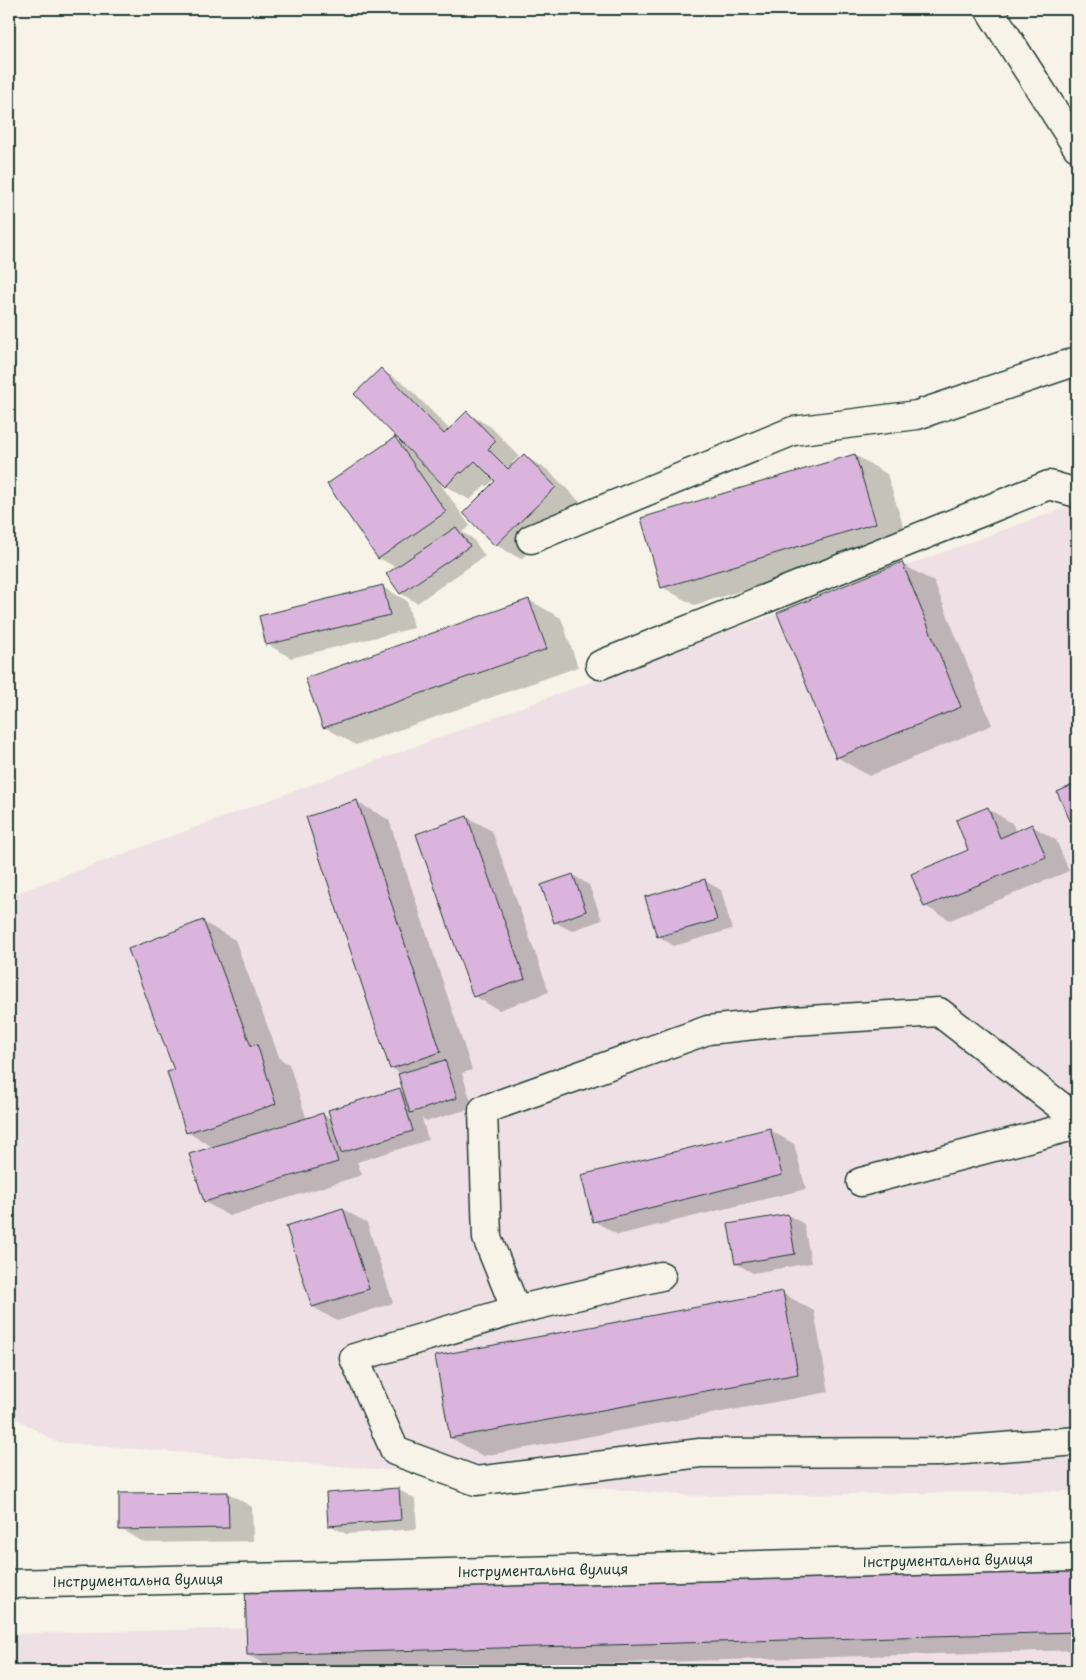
<svg xmlns="http://www.w3.org/2000/svg" width="1086" height="1680" font-family="'Playpen Sans',sans-serif">
<style>
.built{fill:#eee0e4}
.shadow{fill:#0003}
.building{fill:#dab4dc;stroke:#1f3d34}
.lines{fill:none;stroke-linecap:round;stroke-linejoin:round}
.minor-casing{stroke:#1f3d34;stroke-width:31}
.minor{stroke:#f7f3e8;stroke-width:28}
.labels{text-anchor:middle;dominant-baseline:central;stroke-width:5;stroke-linejoin:round;paint-order:stroke}
.street-label{font-size:14px;fill:#1f3d34;stroke:#f7f3e8}
</style>
<rect width="100%" height="100%" fill="#f7f3e8"/>
<filter id="ink" filterUnits="userSpaceOnUse"><feTurbulence type="fractalNoise" baseFrequency=".02" numOctaves="2"/><feDisplacementMap in="SourceGraphic" scale="10" xChannelSelector="R" yChannelSelector="G"/><feConvolveMatrix kernelMatrix="1 2 1 2 8 2 1 2 1" color-interpolation-filters="sRGB"/></filter>
<g filter="url(#ink)">
<!-- built -->
<g class="built">
<polygon points="1077,503 1077,1491 692,1496 56,1442 9,1414 9,896"/>
<polygon points="1077,1608 1077,1671 9,1671 9,1634"/>
</g>
<!-- shadow -->
<g class="shadow">
<polygon points="381,370 405,384 450,430 467,413 491,427 519,456 512,463 514,465 524,456 548,470 580,502 521,559 496,545 465,513 497,481 495,479 487,486 485,485 470,500 440,483 470,526 462,532 472,538 485,556 417,603 400,593 397,568 379,558 395,439 403,444"/>
<polygon points="855,455 887,474 908,541 694,605 662,587"/>
<polygon points="902,564 934,582 992,725 869,776 837,757"/>
<polygon points="383,587 407,601 414,628 291,658 267,644"/>
<polygon points="529,600 561,618 578,667 356,745 324,727"/>
<polygon points="357,802 389,820 472,1070 462,1073 473,1108 427,1121 422,1118 428,1140 357,1162 362,1175 229,1216 205,1202 214,1148 187,1132 176,1071 203,922 235,940 280,1059 289,1064 307,1120 323,1115 332,1120 399,1090 405,1093 402,1074 391,1068"/>
<polygon points="988,809 1012,823 1016,832 1032,826 1056,840 1069,871 950,920 925,906 970,851"/>
<polygon points="467,817 492,831 549,992 499,1010 474,996"/>
<polygon points="573,875 589,885 602,920 571,931 555,922"/>
<polygon points="705,881 721,890 732,929 674,946 658,936"/>
<polygon points="770,1130 794,1144 806,1189 618,1235 594,1221"/>
<polygon points="343,1209 367,1223 393,1303 337,1321 313,1307"/>
<polygon points="788,1215 804,1224 811,1263 753,1273 737,1264"/>
<polygon points="782,1293 814,1311 829,1392 483,1456 451,1438"/>
<polygon points="399,1490 415,1499 417,1529 346,1534 329,1525"/>
<polygon points="228,1493 252,1507 253,1541 145,1543 121,1529"/>
<polygon points="1077,1560 1077,1650 341,1671 277,1671 248,1655"/>
</g>
<!-- building -->
<g class="building">
<polygon points="381,368 444,434 467,411 496,441 488,449 508,469 524,454 556,487 495,546 463,513 495,481 475,461 462,473 460,472 445,487 354,394"/>
<polygon points="395,437 446,512 378,559 327,484"/>
<polygon points="855,454 876,523 661,588 641,518"/>
<polygon points="456,527 470,546 400,594 386,574"/>
<polygon points="902,562 961,707 836,758 777,613"/>
<polygon points="383,585 390,615 266,645 259,616"/>
<polygon points="529,599 547,649 323,728 305,678"/>
<polygon points="1077,783 1077,836 1057,792"/>
<polygon points="357,800 441,1052 390,1069 306,817"/>
<polygon points="988,807 1000,838 1032,824 1046,857 924,907 911,874 968,850 956,820"/>
<polygon points="467,816 525,979 473,997 416,834"/>
<polygon points="573,874 586,911 554,923 541,885"/>
<polygon points="705,879 717,920 657,937 645,897"/>
<polygon points="203,920 251,1046 257,1044 276,1104 186,1133 167,1072 174,1070 128,949"/>
<polygon points="445,1060 457,1098 410,1113 398,1074"/>
<polygon points="400,1088 413,1131 341,1153 328,1110"/>
<polygon points="323,1113 338,1162 204,1202 189,1154"/>
<polygon points="770,1128 782,1175 593,1222 581,1175"/>
<polygon points="343,1208 369,1289 312,1307 286,1226"/>
<polygon points="788,1214 795,1254 735,1264 728,1224"/>
<polygon points="783,1291 798,1374 450,1438 435,1356"/>
<polygon points="399,1488 401,1520 328,1526 326,1493"/>
<polygon points="228,1492 229,1528 119,1530 119,1493"/>
<polygon points="1077,1559 1077,1632 247,1655 245,1583"/>
</g>
<g class="lines">
<defs>
<g id="minor">
<polyline points="989,9 1077,147"/>
<polyline points="531,539 793,431 917,415 1077,361"/>
<polyline points="600,665 1049,485 1077,493"/>
<polyline points="861,1182 1077,1125"/>
<polyline points="661,1276 516,1310 487,1238 483,1110 708,1030 793,1021 939,1012 1077,1119"/>
<polyline points="516,1310 354,1358 395,1451 476,1481 700,1453 939,1452 1077,1441"/>
<polyline points="9,1584 1077,1557"/>
</g>
</defs>
<!-- minor casing -->
<use href="#minor" class="minor-casing"/>
<!-- minor -->
<use href="#minor" class="minor"/>
</g>
</g>
<g class="labels">
<!-- street labels -->
<g class="street-label">
<text transform="translate(948 1560) rotate(-1)">Інструментальна вулиця</text>
<text transform="translate(543 1570) rotate(-1)">Інструментальна вулиця</text>
<text transform="translate(138 1580) rotate(-1)">Інструментальна вулиця</text>
</g>
</g>
<!-- margin -->
<rect width="1086" height="1680" fill="none" stroke="#f7f3e8" stroke-width="30"/>
<rect x="15" y="15" width="1056" height="1650" fill="none" stroke="#1f3d34" stroke-width="2" filter="url(#ink)"/>
</svg>
